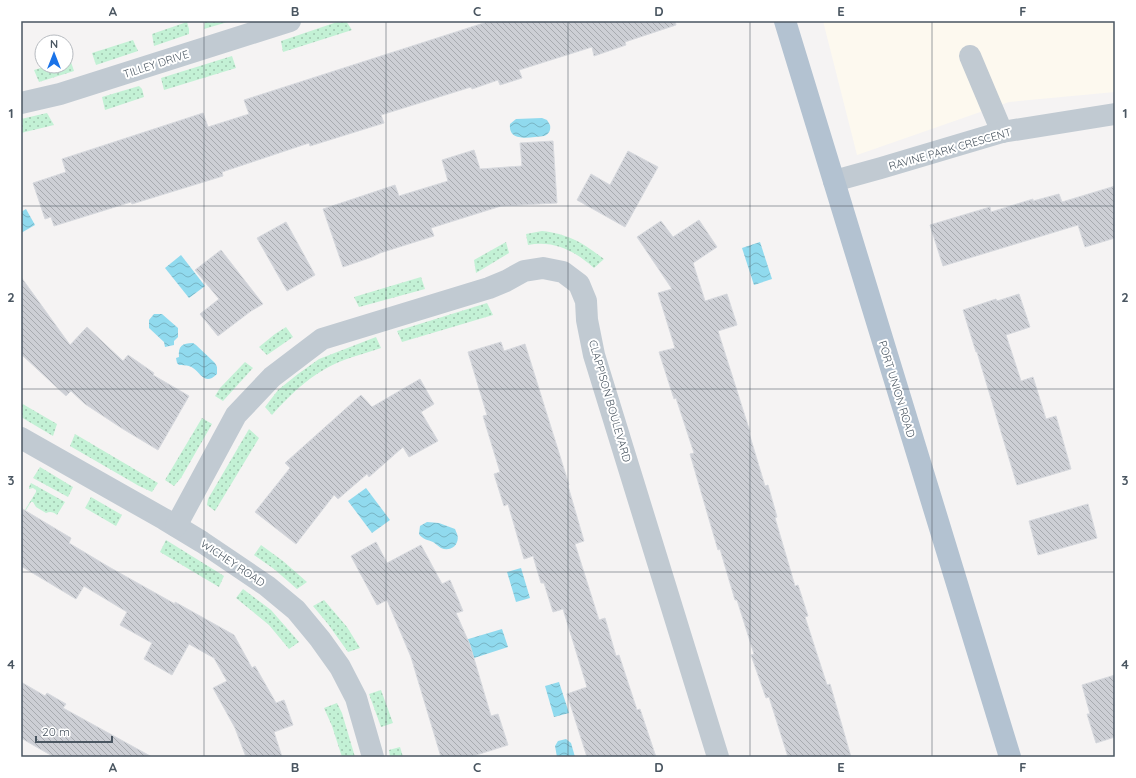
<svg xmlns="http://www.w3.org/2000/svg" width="1136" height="778" font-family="Quicksand,sans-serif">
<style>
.commercial{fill:#fdf9ef}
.grass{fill:url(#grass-dots)}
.water{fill:url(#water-waves)}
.building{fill:url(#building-back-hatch);stroke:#d7d9de}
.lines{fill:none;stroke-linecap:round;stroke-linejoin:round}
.minor{stroke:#c1cad2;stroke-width:22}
.major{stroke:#b3c2d1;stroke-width:22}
.grid{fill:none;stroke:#4a5661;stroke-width:1;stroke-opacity:0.55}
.labels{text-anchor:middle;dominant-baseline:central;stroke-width:4;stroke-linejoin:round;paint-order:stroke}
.street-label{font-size:11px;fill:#4a5661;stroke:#fff}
.neatline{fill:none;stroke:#4a5661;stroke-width:1.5}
.grid-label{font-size:13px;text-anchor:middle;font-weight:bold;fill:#4a5661}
</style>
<defs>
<pattern id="grass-dots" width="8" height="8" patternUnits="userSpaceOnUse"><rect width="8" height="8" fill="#c3f1d5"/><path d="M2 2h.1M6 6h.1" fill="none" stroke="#a0c6b0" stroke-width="1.8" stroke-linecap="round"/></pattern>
<pattern id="water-waves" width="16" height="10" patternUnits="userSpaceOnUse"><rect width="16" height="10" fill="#90daee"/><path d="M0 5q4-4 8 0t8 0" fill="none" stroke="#78b4c4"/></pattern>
<pattern id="building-back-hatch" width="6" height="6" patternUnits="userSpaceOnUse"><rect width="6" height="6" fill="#cdcfd5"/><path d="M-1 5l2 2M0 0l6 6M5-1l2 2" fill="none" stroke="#a8abb0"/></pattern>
</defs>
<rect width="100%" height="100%" fill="#f5f3f3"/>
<!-- commercial -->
<polygon class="commercial" points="823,21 1115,21 1115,92 1009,102 857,155"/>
<!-- grass -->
<g class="grass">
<polygon points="205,21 231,21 204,29"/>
<polygon points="340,21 346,21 352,30 283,52 281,41"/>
<polygon points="187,22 189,29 189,34 154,46 152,34"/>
<polygon points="133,40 138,51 96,65 92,53"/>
<polygon points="232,56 236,68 164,90 161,78"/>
<polygon points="70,59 74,71 39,82 34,70 47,66 66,66 66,61"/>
<polygon points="139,86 142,89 144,97 105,110 102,97"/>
<polygon points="47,113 54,125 21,133 21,119"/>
<path d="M 542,231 C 569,234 583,243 604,259 L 594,268 C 575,251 554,240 528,245 L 526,234 Z"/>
<polygon points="506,242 509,253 476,273 474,260"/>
<polygon points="421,277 425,289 359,307 354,297"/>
<polygon points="487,303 493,315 402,342 397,331"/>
<polygon points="286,327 293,337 267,355 259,347 275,334"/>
<path d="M 376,337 L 381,348 C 363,354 342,359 325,369 C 305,380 287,398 272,415 L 265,407 L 278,390 L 298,374 L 319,359 Z"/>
<polygon points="245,362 253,368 223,401 215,396 220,388"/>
<polygon points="21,403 57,424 53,436 21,417"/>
<polygon points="202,418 212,424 181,478 174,486 165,480"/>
<polygon points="249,429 259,438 215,511 207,505 208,499"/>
<polygon points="75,434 158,483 152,492 139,486 70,446"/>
<polygon points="40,467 73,487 68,497 33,478"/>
<path d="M 31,483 L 65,502 L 57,515 C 54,512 50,511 46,513 L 36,507 L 33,502 L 31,502 L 26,510 L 25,510 L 36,492 L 36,490 L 33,488 L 29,489 L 29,487 Z"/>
<polygon points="91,497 122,515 116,526 85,508"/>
<polygon points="166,540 224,576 219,587 160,552"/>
<polygon points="261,545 283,561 307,582 297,589 274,569 254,555"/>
<polygon points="243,589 271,610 299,642 289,649 269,625 236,598"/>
<polygon points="324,600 347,627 360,648 348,652 328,624 313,606"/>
<polygon points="381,690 393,723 381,727 369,694"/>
<polygon points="337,703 342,713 355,757 342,757 332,726 324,708"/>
<polygon points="400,747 403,757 390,757 389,750"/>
</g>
<!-- water -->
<g class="water">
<path d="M 542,118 L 547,120 L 550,125 C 551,130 549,134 544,136 C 531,137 508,143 510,124 L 516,119 Z"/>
<polygon points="26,209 35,225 21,233 21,212"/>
<polygon points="760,242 772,279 754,285 742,248"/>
<polygon points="181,255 205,286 189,298 165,268"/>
<polygon points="154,314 162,314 178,328 178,337 174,341 174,345 165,347 164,342 149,328 149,320"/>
<path d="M 193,343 L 196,345 L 215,363 L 217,367 L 217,374 C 203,388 200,369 189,366 C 186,365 182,365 179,365 L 177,363 L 176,358 L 179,357 C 178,346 182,343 193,343 Z"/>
<polygon points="366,488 390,520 372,533 348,501"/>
<path d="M 427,522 L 439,523 L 455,529 C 457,534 459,537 457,542 C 455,548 448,551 441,548 C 438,546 436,544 433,542 C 428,540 422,539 419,534 L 420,526 Z"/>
<polygon points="521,568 530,598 516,602 507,572"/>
<polygon points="502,629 508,647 471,659 465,640"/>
<polygon points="559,682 569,713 554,717 545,686"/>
<polygon points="566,739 571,743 575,757 557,757 555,746 558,741"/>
</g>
<!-- building -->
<g class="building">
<polygon points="490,21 675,21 676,25 625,42 626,45 594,56 592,47 519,70 522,78 500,85 498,80 472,89 471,87 381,115 384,123 310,146 309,143 222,172 223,176 132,204 131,202 54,226 51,217 45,219 33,183 66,172 62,159 203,113 208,127 249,114 244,100"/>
<polygon points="553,141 557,203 501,206 431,228 434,236 380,253 372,257 343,267 323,209 395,185 399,196 448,181 442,160 474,150 480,169 522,166 520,143"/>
<polygon points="628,151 658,167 625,227 577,200 591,174 610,185"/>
<polygon points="1115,186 1115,238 1085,247 1078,225 943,266 930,225 990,207 991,212 1033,199 1033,201 1059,194 1062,202"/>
<polygon points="699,220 717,247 693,263 705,301 727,294 737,325 718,331 750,432 749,433 765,486 768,485 777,517 775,518 795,586 798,585 808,616 805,617 827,685 830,684 851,757 788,757 769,697 766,698 751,655 754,654 737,600 735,600 720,549 718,550 690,454 694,453 676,398 674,399 659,352 675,348 658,293 672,289 637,237 661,221 673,237"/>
<polygon points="286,222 315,275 287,291 257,238"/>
<polygon points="221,250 263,304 251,311 218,336 200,314 219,299 195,270"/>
<polygon points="21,277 70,345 87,327 123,361 128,355 154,373 153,375 189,396 158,450 123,429 85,404 71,391 66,396 21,354"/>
<polygon points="1019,294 1030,327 1006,335 1021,381 1033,377 1046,419 1056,416 1071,469 1017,485 977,352 976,352 963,310 996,299 997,301"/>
<polygon points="501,342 504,351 525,344 569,485 568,486 584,541 575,544 599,620 605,618 616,656 619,655 637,710 640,709 656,757 587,757 567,694 587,687 563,609 553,612 544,583 541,583 533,556 524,559 508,504 504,506 494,474 500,472 483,416 487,415 468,352"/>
<polygon points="420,379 434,404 421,412 438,441 409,457 403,447 369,477 367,474 338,499 334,495 296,544 255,512 290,468 285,463 361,395 372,407"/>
<polygon points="1088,504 1097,538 1038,555 1029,521"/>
<polygon points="21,508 71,538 69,543 109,567 175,604 175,602 234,635 252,668 255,666 276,703 284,700 293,725 274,732 282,757 246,757 235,728 213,688 227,681 214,658 189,644 172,675 144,659 152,643 120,625 127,612 84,586 76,599 21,566"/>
<polygon points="376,542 387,563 421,545 442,584 450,580 463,611 456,613 470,645 491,716 498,714 508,745 470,757 441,757 411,657 387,600 377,605 351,556"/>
<polygon points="1115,675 1115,737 1096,743 1087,714 1090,714 1082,685"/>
<polygon points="21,682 45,696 47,693 66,704 63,708 152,757 54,757 21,738"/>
</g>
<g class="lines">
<!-- minor -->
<g class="minor">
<polyline points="970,56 1002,132"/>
<polyline points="21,103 60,94 290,21"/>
<polyline points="834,181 881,168 1002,132 1115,114"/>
<polyline points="21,438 164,519 202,542 267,586 296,610 320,639 340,667 356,698 373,757"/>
<polyline points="176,526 236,415 272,377 322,339 489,288 506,281 524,271 543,268 563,272 579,284 586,301 587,320 594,355 718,757"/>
</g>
<!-- major -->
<polyline class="major" points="785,21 1010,757"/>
</g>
<!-- grid -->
<path class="grid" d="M 204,21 L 204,757M 386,21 L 386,757M 568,21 L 568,757M 750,21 L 750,757M 932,21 L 932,757M 21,206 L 1115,206M 21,389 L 1115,389M 21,572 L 1115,572"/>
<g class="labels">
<!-- street labels -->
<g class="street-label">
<text transform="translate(156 64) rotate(-18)">TILLEY DRIVE</text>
<text transform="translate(950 149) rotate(-16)">RAVINE PARK CRESCENT</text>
<text transform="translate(897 389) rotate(73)">PORT UNION ROAD</text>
<text transform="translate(610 401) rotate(74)">CLAPPISON BOULEVARD</text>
<text transform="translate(233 563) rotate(34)">WICHEY ROAD</text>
</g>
</g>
<!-- border -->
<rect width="1136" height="778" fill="none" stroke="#ffffff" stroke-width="44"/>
<!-- north arrow -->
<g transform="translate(54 54)"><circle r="19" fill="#ffffff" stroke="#b7bbc0"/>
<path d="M0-3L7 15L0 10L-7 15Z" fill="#1a73e8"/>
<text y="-6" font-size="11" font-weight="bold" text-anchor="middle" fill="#4a5661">N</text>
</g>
<!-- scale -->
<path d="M36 736v6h76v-6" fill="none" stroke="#4a5661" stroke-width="2"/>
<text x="42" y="736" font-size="12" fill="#4a5661" stroke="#ffffff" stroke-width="3" paint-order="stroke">20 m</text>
<rect x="22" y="22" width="1092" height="734" class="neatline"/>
<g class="grid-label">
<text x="113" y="16">A</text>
<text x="295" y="16">B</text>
<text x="477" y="16">C</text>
<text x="659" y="16">D</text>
<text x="841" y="16">E</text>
<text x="1023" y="16">F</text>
<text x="11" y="118">1</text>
<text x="1125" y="118">1</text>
<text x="11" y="302">2</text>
<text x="1125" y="302">2</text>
<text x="11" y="485">3</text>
<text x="1125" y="485">3</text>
<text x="11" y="669">4</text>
<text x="1125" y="669">4</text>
<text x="113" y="772">A</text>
<text x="295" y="772">B</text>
<text x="477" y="772">C</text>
<text x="659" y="772">D</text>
<text x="841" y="772">E</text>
<text x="1023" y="772">F</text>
</g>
</svg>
